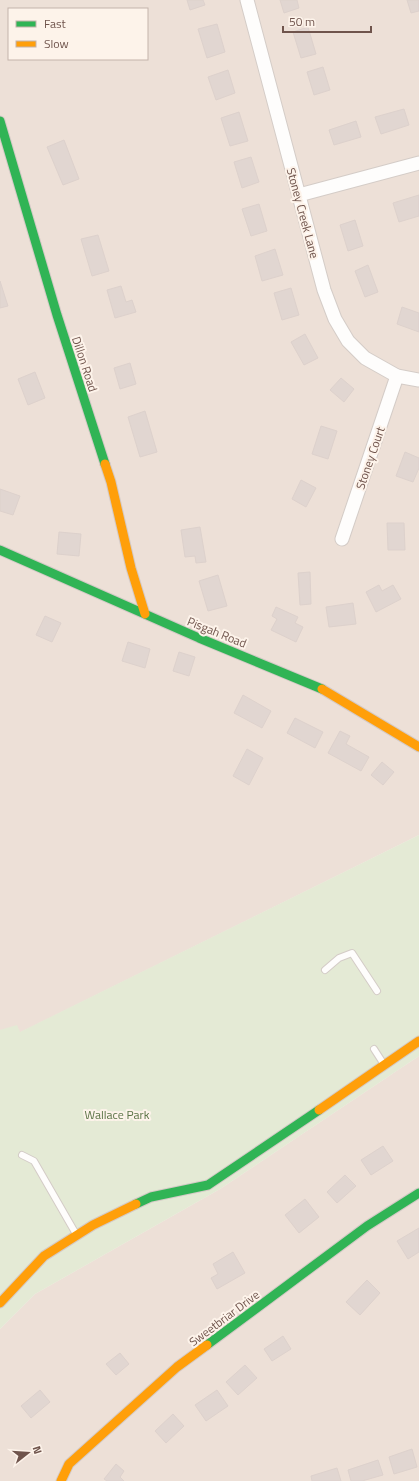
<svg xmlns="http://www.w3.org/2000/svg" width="419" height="1481" font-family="'Titillium Web',sans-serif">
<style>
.residential{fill:#ede0d7;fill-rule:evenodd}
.green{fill:#e4ead5}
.building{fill:#e1d6d1;stroke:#ddd1cc}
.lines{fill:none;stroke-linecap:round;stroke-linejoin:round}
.lane-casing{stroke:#d4ccc7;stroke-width:8}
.street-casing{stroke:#d4ccc7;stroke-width:15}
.fast-casing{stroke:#d4cac6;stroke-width:11}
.slow-casing{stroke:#d4cac6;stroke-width:11}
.lane{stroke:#fefdfc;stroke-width:6}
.street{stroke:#fefdfc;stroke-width:13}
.fast{stroke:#30b455;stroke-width:9}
.slow{stroke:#ff9f0a;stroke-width:9}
.labels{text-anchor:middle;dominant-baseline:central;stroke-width:4;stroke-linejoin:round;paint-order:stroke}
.street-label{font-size:12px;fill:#6f544c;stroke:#fdf3ea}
.park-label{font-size:12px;fill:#5b7446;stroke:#fdf3ea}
</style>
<rect width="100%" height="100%" fill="#f5efe9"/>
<!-- residential -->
<g class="residential">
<path d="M 0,0 L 419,0 L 419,835 L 19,1033 L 0,1037 ZM 9,9 L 147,9 L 147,59 L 9,59 Z"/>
<polygon points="419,1056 419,1481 0,1481 0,1329 35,1294 220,1189"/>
</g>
<!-- green -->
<polygon class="green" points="419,835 419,1056 220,1189 35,1294 0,1329 0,1030 17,1025 20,1032"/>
<!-- building -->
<g class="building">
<polygon points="187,0 203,0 205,5 190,10"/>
<polygon points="280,0 297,0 299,8 284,13"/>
<polygon points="407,0 419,0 419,11 411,13"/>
<polygon points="217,24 225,52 207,58 198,29"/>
<polygon points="308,27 316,54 301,58 293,32"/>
<polygon points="323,67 330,90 314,95 307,72"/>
<polygon points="228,70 235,93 216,100 208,77"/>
<polygon points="404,109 409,125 381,134 375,117"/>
<polygon points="239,112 248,141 230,146 221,118"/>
<polygon points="356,121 361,137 334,145 329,130"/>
<polygon points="64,140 79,179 63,185 47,147"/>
<polygon points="251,157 259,182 242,188 234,162"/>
<polygon points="419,195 419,216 399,222 393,203"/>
<polygon points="259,204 267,231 251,236 242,209"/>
<polygon points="355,220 363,246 348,251 340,225"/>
<polygon points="98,235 109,271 92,276 81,239"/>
<polygon points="275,249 283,275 262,281 255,256"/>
<polygon points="368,265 378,292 365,297 355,271"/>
<polygon points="0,281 8,306 0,308"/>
<polygon points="121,286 126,302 132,300 136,312 115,318 107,290"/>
<polygon points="291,288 299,315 282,320 274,293"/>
<polygon points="402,307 419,313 419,332 397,324"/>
<polygon points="305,334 318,358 304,365 291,342"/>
<polygon points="130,363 136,384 120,389 114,368"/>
<polygon points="35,372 45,398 28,405 18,379"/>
<polygon points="341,378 354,389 344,402 330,390"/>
<polygon points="145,411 157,452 140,457 128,417"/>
<polygon points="321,426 337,431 328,459 312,454"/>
<polygon points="405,452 419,458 419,468 413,482 396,476"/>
<polygon points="301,480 316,488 306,507 292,499"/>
<polygon points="0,489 20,496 13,515 0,511"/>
<polygon points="387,523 404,523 405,550 388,550"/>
<polygon points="200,527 206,562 196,563 195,556 185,557 181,530"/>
<polygon points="59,532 81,534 79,556 57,554"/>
<polygon points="310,572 311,604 300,605 298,573"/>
<polygon points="218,575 227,606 208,611 199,581"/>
<polygon points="379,585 382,591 393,585 401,599 376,612 366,592"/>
<polygon points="353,603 356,624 329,627 326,607"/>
<polygon points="276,607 298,617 295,623 303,627 296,642 271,630 277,619 272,616"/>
<polygon points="45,616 61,623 52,642 36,635"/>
<polygon points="128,642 150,649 145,668 122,661"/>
<polygon points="179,652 195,657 189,676 173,671"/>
<polygon points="243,695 271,711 262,728 234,713"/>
<polygon points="295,718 323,732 315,748 287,733"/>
<polygon points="340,731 350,736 346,744 369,757 361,771 328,753"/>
<polygon points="247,749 263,758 249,785 233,776"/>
<polygon points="382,762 394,772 383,785 371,775"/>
<polygon points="383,1146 393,1161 371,1175 361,1160"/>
<polygon points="345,1175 356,1186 337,1203 327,1192"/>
<polygon points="305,1199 319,1217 299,1233 285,1215"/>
<polygon points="419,1228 419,1252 408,1259 397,1241"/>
<polygon points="233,1252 245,1273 217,1289 211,1278 218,1274 213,1264"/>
<polygon points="367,1280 380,1293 360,1315 346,1302"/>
<polygon points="283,1336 291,1349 272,1361 264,1349"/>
<polygon points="120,1353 129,1364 116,1375 106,1364"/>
<polygon points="245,1365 257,1378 238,1395 226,1382"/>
<polygon points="40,1390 50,1402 31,1418 21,1406"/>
<polygon points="217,1390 228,1406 206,1421 195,1405"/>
<polygon points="173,1414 184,1426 166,1443 155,1431"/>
<polygon points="412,1449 417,1467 394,1474 389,1457"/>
<polygon points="378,1460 383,1475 362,1481 351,1481 348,1470"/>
<polygon points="116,1464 124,1471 120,1477 124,1481 107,1481 104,1479"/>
<polygon points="337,1468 341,1481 312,1481 311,1476"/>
</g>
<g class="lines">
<defs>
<g id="lane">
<polyline points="325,970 339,958 352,953 377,991"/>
<polyline points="374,1049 383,1063"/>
<polyline points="22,1155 34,1161 76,1234"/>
</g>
<g id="street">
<polyline points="247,0 324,290 335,319 348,341 365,358 397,376 419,380"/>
<polyline points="299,195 419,163"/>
<polyline points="342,539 397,376"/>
</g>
<g id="fast">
<polyline points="0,121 57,315 105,464"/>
<polyline points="0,550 199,638 322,689"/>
<polyline points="136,1204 151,1197 208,1185 319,1110"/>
<polyline points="207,1345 367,1226 419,1193"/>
</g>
<g id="slow">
<polyline points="105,464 111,482 131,568 145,614"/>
<polyline points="322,689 419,747"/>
<polyline points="319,1110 419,1041"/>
<polyline points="0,1303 44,1256 93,1225 136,1204"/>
<polyline points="61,1481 69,1464 177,1367 207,1345"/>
</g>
</defs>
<!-- lane casing -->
<use href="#lane" class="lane-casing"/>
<!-- street casing -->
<use href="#street" class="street-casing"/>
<!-- fast casing -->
<use href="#fast" class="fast-casing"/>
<!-- slow casing -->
<use href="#slow" class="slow-casing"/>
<!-- lane -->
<use href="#lane" class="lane"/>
<!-- street -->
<use href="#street" class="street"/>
<!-- fast -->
<use href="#fast" class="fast"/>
<!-- slow -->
<use href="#slow" class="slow"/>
</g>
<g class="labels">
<!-- street labels -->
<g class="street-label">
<text transform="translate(303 213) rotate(75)">Stoney Creek Lane</text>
<text transform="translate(85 364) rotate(72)">Dillon Road</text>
<text transform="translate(370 458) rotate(-71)">Stoney Court</text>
<text transform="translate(217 632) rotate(22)">Pisgah Road</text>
<text transform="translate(224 1318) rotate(-37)">Sweetbriar Drive</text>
</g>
<!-- park labels -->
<g class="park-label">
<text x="117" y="1114">Wallace Park</text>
</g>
</g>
<!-- legend -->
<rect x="8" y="8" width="140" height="52" fill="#fdf3ea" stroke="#c4b3ab"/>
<rect x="16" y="21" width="20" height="6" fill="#30b455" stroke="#c4b3ab"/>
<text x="44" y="28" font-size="12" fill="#6f544c">Fast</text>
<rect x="16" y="41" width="20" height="6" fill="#ff9f0a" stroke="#c4b3ab"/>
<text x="44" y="48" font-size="12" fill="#6f544c">Slow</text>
<!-- north arrow -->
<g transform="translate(28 1453) rotate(73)" stroke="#fdf3ea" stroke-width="3" paint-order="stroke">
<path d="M0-3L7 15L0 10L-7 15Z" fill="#6f544c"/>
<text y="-6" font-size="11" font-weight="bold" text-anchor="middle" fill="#6f544c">N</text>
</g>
<!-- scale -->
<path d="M283 26v6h88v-6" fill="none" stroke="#6f544c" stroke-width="2"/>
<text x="289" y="26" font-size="12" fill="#6f544c" stroke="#fdf3ea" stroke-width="3" paint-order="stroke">50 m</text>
</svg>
